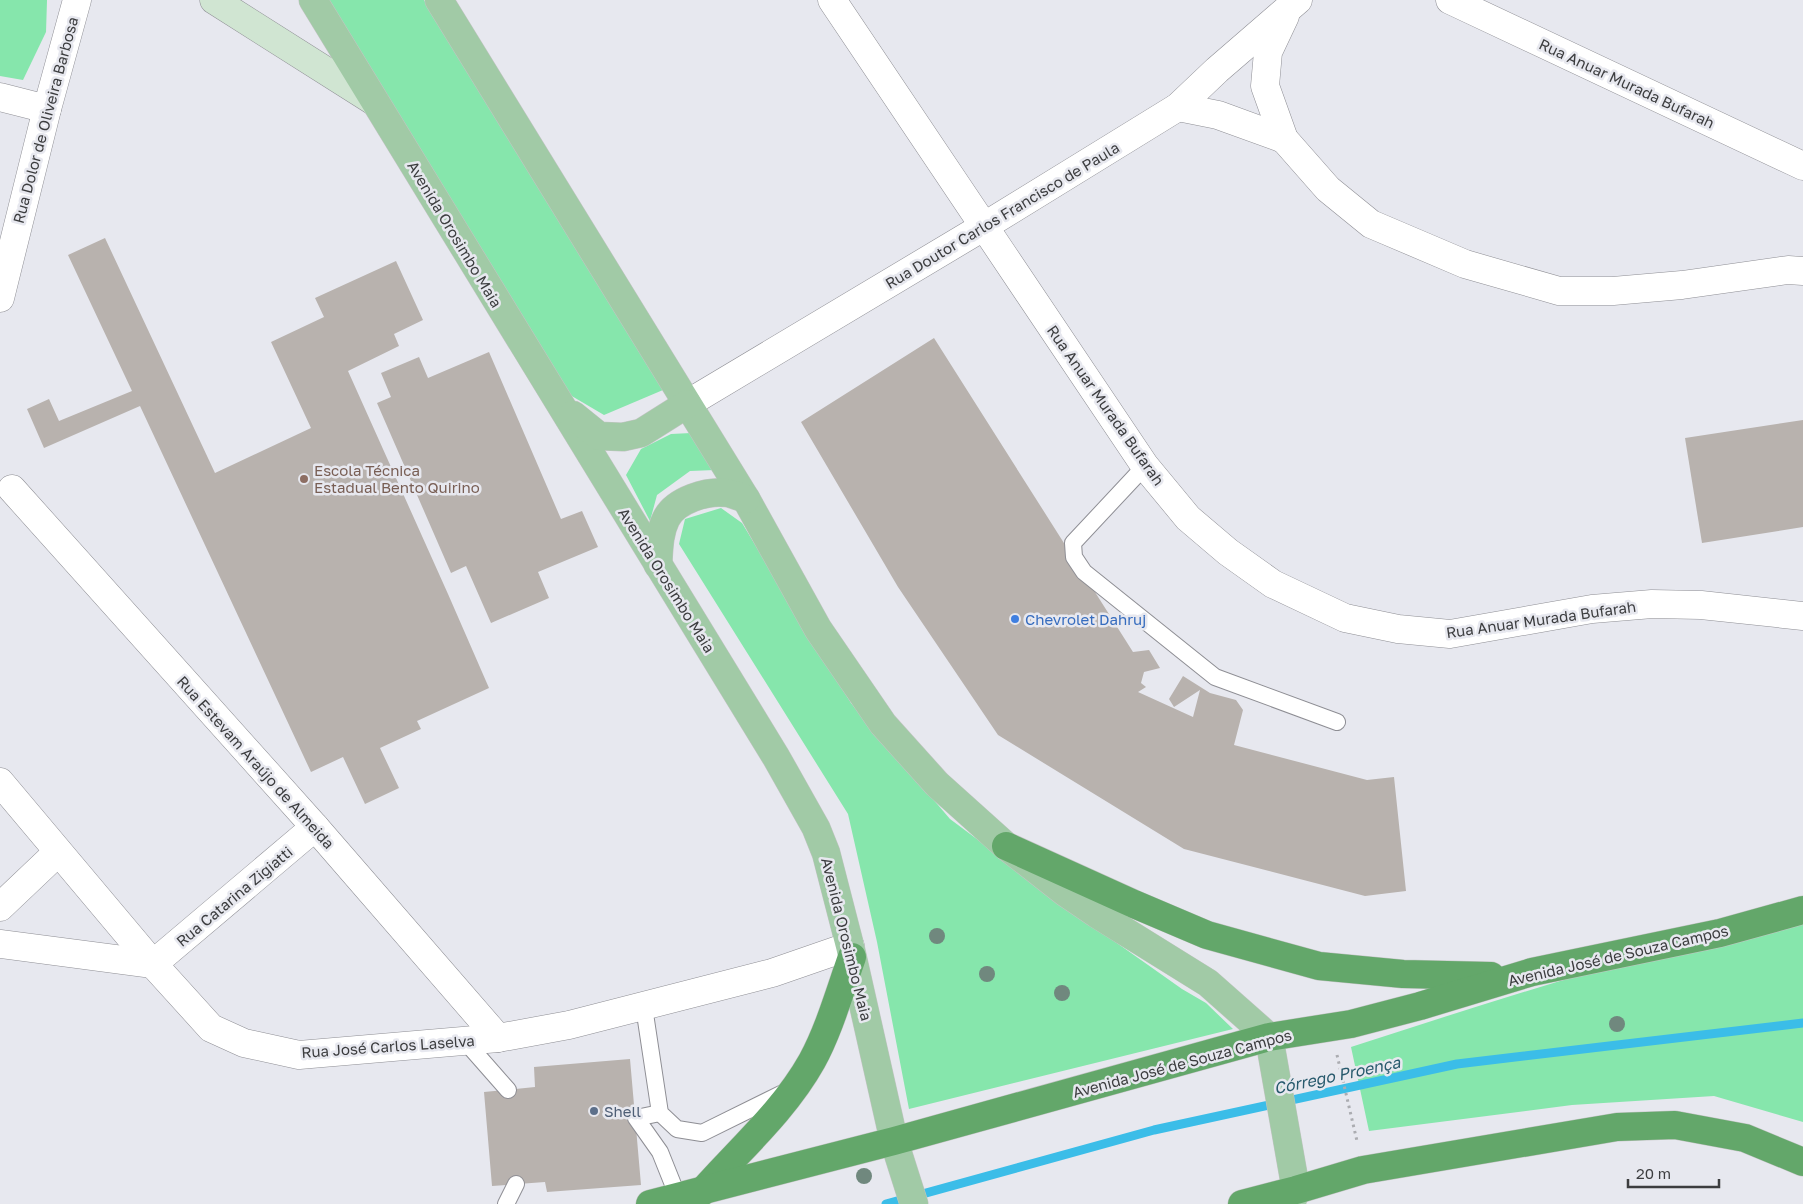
<svg xmlns="http://www.w3.org/2000/svg" width="1803" height="1204" font-family="'Golos Text',sans-serif">
<style>
.green{fill:#86e6ac}
.lines{fill:none;stroke-linecap:round;stroke-linejoin:round}
.stream{stroke:#3bbde8;stroke-width:9}
.building{fill:#b8b2ae}
.lane-casing{stroke:#8e8e94;stroke-width:18}
.street-casing{stroke:#8e8e94;stroke-width:29}
.secondary-casing{stroke:#8e8e94;stroke-width:29}
.primary-casing{stroke:#c4c5c5;stroke-width:29}
.highway-casing{stroke:#c4c5c5;stroke-width:29}
.path{stroke:#abacb1;stroke-width:3;stroke-dasharray:2.5 4;stroke-linecap:butt}
.lane{stroke:#fff;stroke-width:16}
.street{stroke:#fff;stroke-width:28}
.secondary{stroke:#d0e5d2;stroke-width:28}
.primary{stroke:#a1caa6;stroke-width:28}
.highway{stroke:#63a76a;stroke-width:28}
.tree{fill:#70887e}
.education-dot{fill:#8d6e63;stroke:#e7e8ef;stroke-width:2}
.shop-dot{fill:#3f7fe0;stroke:#e7e8ef;stroke-width:2}
.service-dot{fill:#5c6f8a;stroke:#e7e8ef;stroke-width:2}
.labels{text-anchor:middle;dominant-baseline:central;stroke-width:5;stroke-linejoin:round;paint-order:stroke}
.street-label{font-size:15px;fill:#3c3d3f;stroke:#e7e8ef}
.education-label{font-size:15px;fill:#785e54;stroke:#e7e8ef;text-anchor:start}
.shop-label{font-size:15px;fill:#366cbe;stroke:#e7e8ef;text-anchor:start}
.service-label{font-size:15px;fill:#4e5e75;stroke:#e7e8ef;text-anchor:start}
.water-label{font-size:16px;font-style:italic;fill:#27596c;stroke:#e7e8ef}
</style>
<rect width="100%" height="100%" fill="#e7e8ef"/>
<!-- green -->
<g class="green">
<polygon points="0,0 47,0 46,32 23,80 0,76"/>
<polygon points="329,0 424,0 663,390 604,415 570,395"/>
<polygon points="691,433 715,470 690,471 657,495 650,521 626,475 641,449 671,434"/>
<polygon points="721,508 742,523 851,703 950,819 1107,936 1182,989 1206,1003 1233,1029 909,1109 877,942 848,814 679,544 685,519"/>
<path d="M 1803,910 L 1803,1122 L 1714,1096 L 1572,1105 L 1369,1131 L 1351,1047 C 1501,998 1651,952 1803,910 Z"/>
</g>
<g class="lines">
<!-- stream -->
<polyline class="stream" points="886,1204 1154,1130 1457,1064 1803,1023"/>
</g>
<!-- building -->
<g class="building">
<polygon points="105,238 215,473 311,428 271,342 324,317 315,298 396,261 423,320 394,334 399,346 348,371 448,594 489,688 417,721 421,729 380,748 399,788 365,804 343,757 311,772 140,406 44,448 27,409 49,399 59,421 132,391 68,255"/>
<polygon points="934,338 1133,652 1149,650 1160,668 1144,672 1141,683 1146,687 1138,692 1193,717 1200,690 1174,707 1169,699 1183,676 1210,693 1236,700 1243,710 1234,745 1367,780 1394,777 1406,891 1365,896 1184,849 998,735 898,587 801,422"/>
<polygon points="489,352 561,519 582,511 598,547 538,572 549,598 491,623 466,566 451,573 377,403 391,397 381,373 419,357 428,378"/>
<polygon points="1803,420 1803,527 1702,543 1685,438"/>
<polygon points="630,1059 641,1185 547,1192 545,1182 492,1186 484,1092 535,1087 534,1067"/>
</g>
<g class="lines">
<defs>
<g id="lane">
<polyline points="1145,466 1073,543 1074,557 1084,572 1215,677 1337,722"/>
<polyline points="644,1007 660,1113 677,1129 702,1133 787,1091"/>
<polyline points="464,1040 508,1090"/>
<polyline points="660,1113 636,1118 660,1152 678,1197"/>
<polyline points="506,1204 516,1184"/>
</g>
<g id="street">
<polyline points="832,0 1145,466 1188,518 1228,552 1273,584 1345,618 1398,629 1450,634 1592,609 1652,604 1701,605 1803,616"/>
<polyline points="1450,0 1803,166"/>
<polyline points="1285,16 1268,52 1265,86 1284,139 1328,189 1371,224 1465,264 1559,291 1613,291 1682,285 1788,270 1803,271"/>
<polyline points="0,97 47,109"/>
<polyline points="1178,107 1218,115 1284,139"/>
<polyline points="0,298 47,109 77,0"/>
<polyline points="687,404 983,227 1178,107 1217,70 1298,0"/>
<polyline points="12,489 315,827 498,1038"/>
<polyline points="0,782 153,964 211,1028 244,1043 299,1055 498,1038 569,1025 772,973 850,946"/>
<polyline points="0,907 58,852"/>
<polyline points="0,944 153,964"/>
<polyline points="153,964 315,827"/>
</g>
<polyline id="secondary" points="214,0 375,102"/>
<g id="primary">
<polyline points="313,0 776,757 816,828 826,853 850,946 894,1141 914,1204"/>
<polyline points="439,0 746,499 818,629 883,724 937,784 1006,846 1066,893 1097,914 1208,983 1269,1037 1296,1190 1291,1204"/>
<polyline points="573,415 599,436 623,437 641,433 687,404"/>
<path d="M 658,565 C 659,549 659,533 666,519 C 675,500 708,490 727,493 C 733,494 740,497 746,499"/>
</g>
<g id="highway">
<polyline points="1006,846 1134,904 1207,935 1319,966 1403,974 1491,976"/>
<path d="M 702,1192 C 740,1149 784,1111 812,1061 C 829,1030 840,991 852,957"/>
<polyline points="650,1204 894,1141 1269,1037 1351,1024 1420,1006 1532,972 1720,933 1803,910"/>
<polyline points="1242,1204 1296,1190 1363,1170 1617,1127 1675,1125 1745,1138 1803,1162"/>
</g>
</defs>
<!-- lane casing -->
<use href="#lane" class="lane-casing"/>
<!-- street casing -->
<use href="#street" class="street-casing"/>
<!-- secondary casing -->
<use href="#secondary" class="secondary-casing"/>
<!-- primary casing -->
<use href="#primary" class="primary-casing"/>
<!-- highway casing -->
<use href="#highway" class="highway-casing"/>
<!-- path -->
<polyline class="path" points="1337,1055 1357,1141"/>
<!-- lane -->
<use href="#lane" class="lane"/>
<!-- street -->
<use href="#street" class="street"/>
<!-- secondary -->
<use href="#secondary" class="secondary"/>
<!-- primary -->
<use href="#primary" class="primary"/>
<!-- highway -->
<use href="#highway" class="highway"/>
</g>
<!-- trees -->
<g class="tree">
<circle cx="937" cy="936" r="8"/>
<circle cx="987" cy="974" r="8"/>
<circle cx="1062" cy="993" r="8"/>
<circle cx="1617" cy="1024" r="8"/>
<circle cx="864" cy="1176" r="8"/>
</g>
<!-- markers -->
<circle class="education-dot" cx="304" cy="479" r="5"/>
<circle class="shop-dot" cx="1015" cy="619" r="5"/>
<circle class="service-dot" cx="594" cy="1111" r="5"/>
<g class="labels">
<!-- street labels -->
<g class="street-label">
<text transform="translate(1627 83) rotate(25)">Rua Anuar Murada Bufarah</text>
<text transform="translate(45 120) rotate(-75)">Rua Dolor de Oliveira Barbosa</text>
<text transform="translate(1002 215) rotate(-31)">Rua Doutor Carlos Francisco de Paula</text>
<text transform="translate(455 234) rotate(59)">Avenida Orosimbo Maia</text>
<text transform="translate(1106 405) rotate(55)">Rua Anuar Murada Bufarah</text>
<text transform="translate(667 580) rotate(58)">Avenida Orosimbo Maia</text>
<text transform="translate(1541 619) rotate(-8)">Rua Anuar Murada Bufarah</text>
<text transform="translate(256 762) rotate(48)">Rua Estevam Araújo de Almeida</text>
<text transform="translate(234 896) rotate(-40)">Rua Catarina Zigiatti</text>
<text transform="translate(847 939) rotate(76)">Avenida Orosimbo Maia</text>
<text transform="translate(1618 955) rotate(-13)">Avenida José de Souza Campos</text>
<text transform="translate(388 1046) rotate(-4)">Rua José Carlos Laselva</text>
<text transform="translate(1182 1063) rotate(-15)">Avenida José de Souza Campos</text>
</g>
<!-- education labels -->
<g class="education-label">
<text x="314" y="470">Escola Técnica<tspan x="314" dy="17">Estadual Bento Quirino</tspan></text>
</g>
<!-- shop labels -->
<g class="shop-label">
<text x="1025" y="619">Chevrolet Dahruj</text>
</g>
<!-- service labels -->
<g class="service-label">
<text x="604" y="1111">Shell</text>
</g>
<!-- water labels -->
<g class="water-label">
<text transform="translate(1337 1075) rotate(-12)">Córrego Proença</text>
</g>
</g>
<!-- scale -->
<path d="M1628 1179v8h91v-8" fill="none" stroke="#3c3d3f" stroke-width="2.5"/>
<text x="1636" y="1179" font-size="15" fill="#3c3d3f" stroke="#e7e8ef" stroke-width="4" paint-order="stroke">20 m</text>
</svg>
